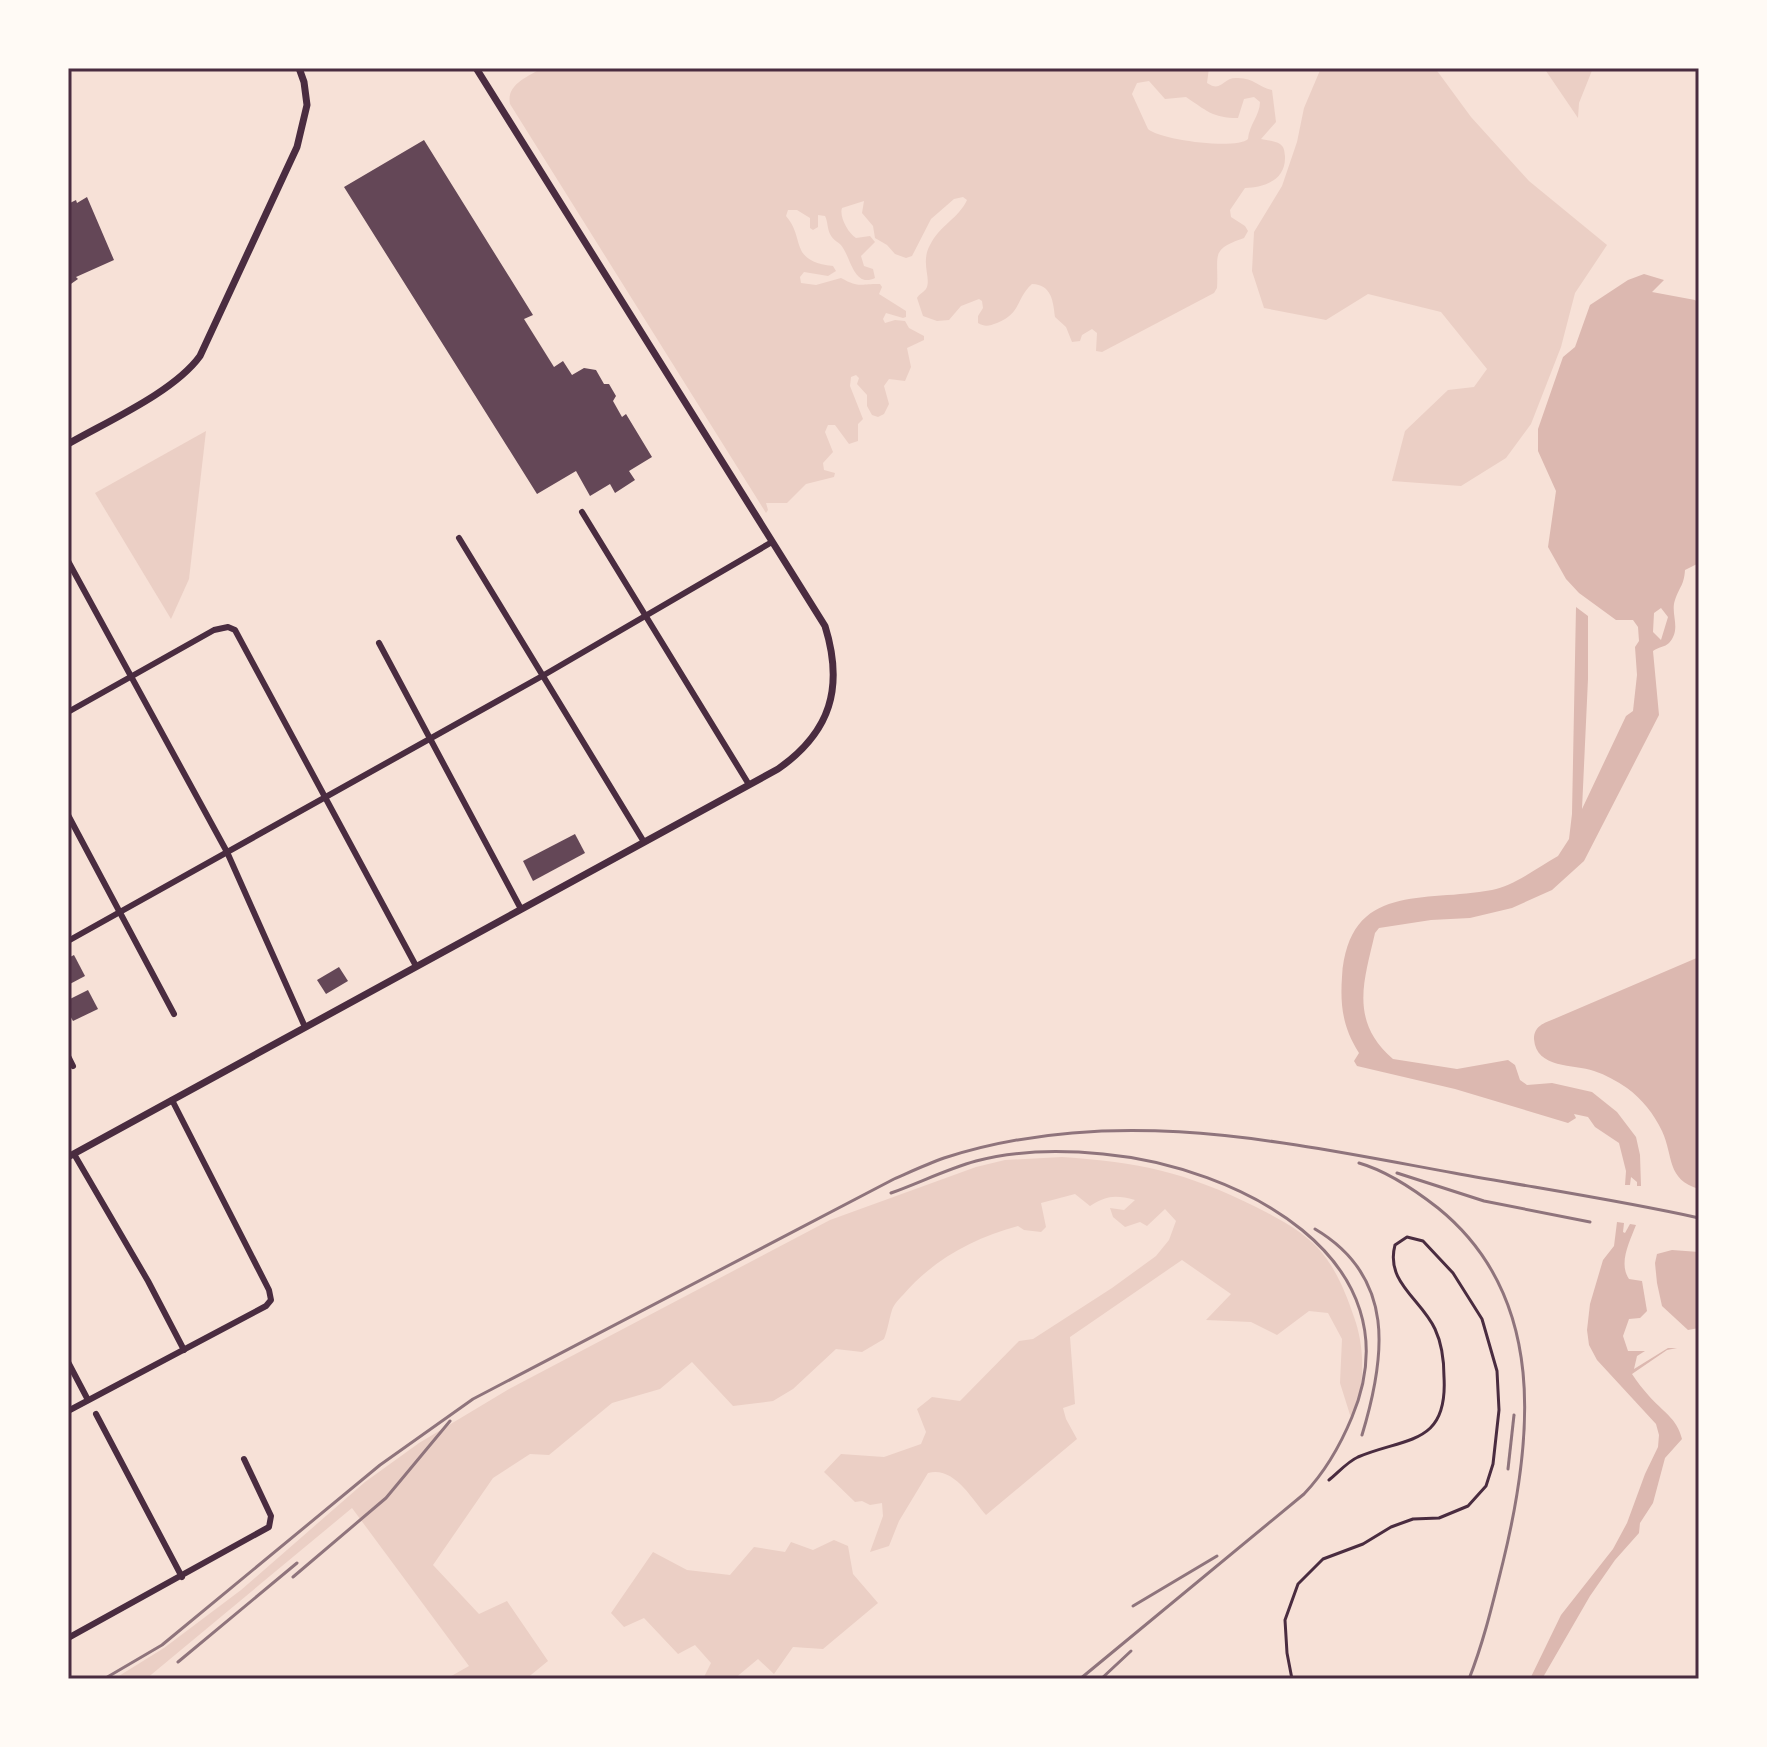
<svg xmlns="http://www.w3.org/2000/svg" width="1767" height="1747" font-family="'Varela Round',sans-serif">
<style>
.green{fill:#ebcfc5;fill-rule:evenodd}
.water{fill:#dcb8b0;fill-rule:evenodd}
.building{fill:#644757}
.lines{fill:none;stroke-linecap:round;stroke-linejoin:round}
.service{stroke:#4a2c40;stroke-width:3}
.minor{stroke:#4a2c40;stroke-width:6}
.tertiary{stroke:#4a2c40;stroke-width:7}
.rail{stroke:#8f747c;stroke-width:3}
.neatline{fill:none;stroke:#4a2c40;stroke-width:3}
</style>
<rect width="100%" height="100%" fill="#f7e1d7"/>
<!-- green -->
<g class="green">
<path d="M 542,68 L 1209,68 L 1207,83 C 1222,93 1222,78 1236,78 C 1253,77 1258,87 1272,90 L 1276,122 L 1261,139 C 1267,140 1275,141 1280,144 C 1285,148 1284,151 1285,156 C 1286,180 1265,187 1245,188 L 1230,210 L 1231,217 L 1245,226 L 1248,231 L 1244,238 C 1209,250 1219,255 1217,288 L 1214,293 L 1102,352 L 1096,351 L 1097,333 L 1092,329 L 1082,335 L 1080,341 L 1072,342 L 1066,327 L 1055,317 C 1053,301 1052,285 1032,284 C 1016,298 1022,313 997,323 C 989,326 985,327 978,323 L 978,316 L 983,308 L 982,301 L 979,299 L 961,306 L 949,320 L 937,321 L 923,316 L 917,298 C 919,294 923,293 926,289 C 932,279 920,263 930,245 C 940,225 959,218 967,200 L 963,197 L 954,199 L 931,219 L 912,256 L 906,258 L 895,254 L 887,245 L 875,238 L 873,226 L 862,213 L 864,201 L 842,208 C 839,216 848,233 856,238 L 870,236 L 875,242 L 861,256 L 864,266 L 873,269 L 875,278 C 855,288 851,260 843,248 C 840,242 833,241 830,234 C 827,228 828,222 825,216 L 818,215 L 818,227 L 813,230 L 810,228 L 810,218 L 797,210 L 788,210 L 786,216 C 806,239 788,261 833,266 L 836,271 L 828,276 L 804,272 L 800,277 L 801,283 L 816,285 L 841,278 C 861,289 860,283 880,284 L 882,287 L 879,294 L 906,311 L 906,317 L 903,318 L 886,313 L 883,319 L 885,323 L 895,320 L 905,321 L 909,328 L 924,336 L 924,340 L 907,348 L 911,367 L 905,381 L 889,379 L 884,386 L 889,404 L 884,414 L 878,417 L 872,415 L 867,406 L 867,395 L 857,384 L 859,378 L 856,375 L 851,377 L 850,386 L 863,419 L 858,424 L 858,441 L 849,444 L 835,425 L 828,425 L 825,432 L 833,452 L 823,463 L 824,470 L 835,473 L 834,477 L 806,484 L 787,503 L 766,503 L 768,510 L 766,513 L 510,104 C 506,84 528,77 542,68 ZM 1149,81 L 1165,99 L 1186,97 C 1206,110 1212,118 1238,118 L 1244,99 L 1254,97 L 1260,102 C 1260,115 1249,125 1248,139 C 1236,150 1160,140 1148,129 L 1132,94 L 1137,83 Z"/>
<polygon points="1321,68 1435,68 1471,117 1529,181 1607,245 1575,293 1561,347 1531,424 1506,458 1461,486 1392,481 1405,431 1448,390 1474,387 1487,369 1441,312 1368,294 1326,320 1264,308 1252,271 1254,232 1282,186 1297,142 1304,108"/>
<polygon points="1544,68 1593,68 1579,103 1578,118"/>
<polygon points="206,431 189,579 171,619 95,493"/>
<path d="M 1062,1157 C 1138,1162 1186,1172 1256,1207 C 1276,1217 1301,1230 1317,1247 C 1336,1268 1345,1291 1354,1317 C 1365,1347 1366,1389 1351,1418 L 1340,1383 L 1342,1339 L 1328,1313 L 1309,1311 L 1277,1335 L 1251,1322 L 1206,1320 L 1231,1294 L 1182,1260 L 1070,1337 L 1075,1404 L 1063,1408 L 1066,1419 L 1077,1439 L 986,1515 C 971,1498 954,1466 928,1473 L 899,1521 L 889,1546 L 870,1552 L 883,1516 L 882,1503 L 870,1505 L 862,1501 L 855,1502 L 824,1472 L 841,1454 L 884,1457 L 921,1444 L 926,1432 L 917,1409 L 932,1397 L 960,1401 L 1019,1341 L 1033,1339 L 1112,1288 L 1156,1256 L 1169,1240 L 1176,1221 L 1165,1209 L 1147,1226 L 1140,1222 L 1125,1227 L 1113,1217 L 1110,1208 L 1124,1210 L 1135,1200 C 1116,1195 1107,1195 1090,1206 L 1075,1194 L 1041,1203 L 1046,1227 L 1041,1232 L 1024,1230 L 1018,1226 C 973,1238 933,1260 903,1295 C 899,1299 894,1304 892,1310 C 889,1319 888,1329 884,1339 L 862,1352 L 836,1349 L 793,1389 L 773,1401 L 733,1406 L 692,1362 L 660,1389 L 612,1403 L 549,1455 L 530,1454 L 493,1478 L 433,1565 L 479,1614 L 507,1601 L 548,1661 L 526,1679 L 446,1679 L 469,1666 L 352,1508 L 146,1679 L 114,1679 L 164,1648 L 241,1590 L 365,1482 L 419,1443 L 509,1389 L 830,1220 L 976,1167 L 1005,1160 Z"/>
<polygon points="834,1540 848,1546 853,1574 878,1603 823,1649 793,1647 774,1674 758,1659 734,1679 703,1679 711,1663 695,1645 678,1654 644,1618 624,1627 611,1613 653,1552 687,1570 730,1575 754,1547 785,1552 791,1542 813,1550"/>
</g>
<!-- water -->
<g class="water">
<path d="M 1644,274 L 1664,280 L 1652,292 L 1695,300 L 1699,304 L 1699,563 L 1685,570 C 1684,585 1680,586 1675,600 C 1670,614 1682,629 1669,643 C 1665,647 1658,647 1653,651 L 1659,715 L 1584,861 L 1552,890 L 1512,908 L 1470,918 L 1431,920 L 1379,928 L 1375,933 C 1364,981 1349,1021 1393,1059 L 1457,1069 L 1508,1060 L 1515,1065 L 1520,1080 L 1527,1085 L 1552,1083 L 1592,1092 L 1617,1112 L 1636,1137 L 1640,1155 L 1641,1186 L 1637,1186 L 1637,1182 L 1631,1177 L 1630,1185 L 1625,1185 L 1626,1171 L 1619,1143 L 1595,1127 L 1588,1117 L 1574,1114 L 1576,1118 L 1568,1123 L 1455,1089 L 1357,1066 L 1354,1061 L 1359,1053 C 1343,1028 1340,1006 1342,977 C 1349,881 1424,903 1492,890 C 1514,886 1538,867 1558,856 L 1569,839 L 1572,814 L 1576,607 L 1588,616 L 1588,679 L 1582,809 L 1626,716 L 1633,711 L 1637,675 L 1635,647 L 1639,641 L 1638,627 L 1633,620 L 1616,620 L 1579,593 L 1566,579 L 1548,547 L 1556,491 L 1538,451 L 1538,429 L 1563,357 L 1575,347 L 1590,305 L 1628,280 ZM 1661,608 L 1668,617 L 1661,640 L 1653,632 L 1654,613 Z"/>
<path d="M 1699,957 L 1699,1189 C 1666,1179 1674,1157 1662,1131 C 1654,1114 1642,1099 1627,1088 C 1617,1081 1606,1075 1594,1071 C 1574,1064 1536,1069 1534,1039 C 1534,1026 1544,1023 1554,1019 Z"/>
<path d="M 1617,1222 L 1624,1223 L 1623,1232 L 1625,1233 L 1630,1224 L 1636,1225 C 1630,1241 1618,1263 1629,1279 L 1642,1281 L 1647,1311 L 1640,1318 L 1629,1319 L 1623,1336 L 1628,1351 L 1645,1351 L 1637,1356 L 1634,1369 L 1668,1348 L 1677,1348 L 1667,1350 L 1632,1374 C 1637,1382 1643,1389 1649,1396 C 1662,1411 1677,1418 1682,1439 L 1665,1458 L 1653,1503 L 1640,1523 L 1639,1533 L 1615,1560 L 1590,1596 L 1542,1679 L 1530,1679 L 1561,1615 L 1613,1549 L 1627,1523 L 1645,1474 L 1658,1447 L 1659,1435 L 1656,1424 L 1597,1360 L 1589,1345 L 1587,1330 L 1590,1304 L 1603,1260 L 1614,1246 Z"/>
<polygon points="1672,1250 1699,1252 1699,1328 1688,1330 1662,1306 1657,1283 1655,1263 1657,1254"/>
</g>
<!-- building -->
<g class="building">
<polygon points="424,140 533,315 524,319 554,367 563,361 572,375 584,368 596,370 604,384 609,384 616,396 613,401 622,417 626,414 652,457 629,471 635,480 615,493 610,484 590,496 576,471 537,494 344,187"/>
<polygon points="87,197 114,260 76,277 78,279 68,286 68,204 76,200 77,203"/>
<polygon points="575,834 585,853 533,881 523,861"/>
<polygon points="74,955 85,976 68,985 68,958"/>
<polygon points="339,967 348,981 326,994 317,980"/>
<polygon points="88,990 98,1009 73,1021 68,1012 68,1000"/>
</g>
<g class="lines">
<!-- service -->
<path class="service" d="M 1292,1679 L 1287,1653 L 1285,1620 L 1298,1584 L 1323,1559 L 1363,1544 L 1391,1527 L 1413,1519 L 1439,1518 L 1468,1506 L 1486,1486 L 1493,1464 L 1499,1410 L 1497,1371 L 1482,1319 L 1453,1273 L 1423,1241 L 1407,1237 L 1395,1245 C 1385,1282 1421,1299 1435,1329 C 1442,1344 1444,1361 1444,1377 C 1448,1446 1405,1437 1358,1457 C 1347,1462 1338,1473 1329,1480"/>
<!-- minor -->
<g class="minor">
<polyline points="582,512 748,783"/>
<polyline points="459,538 644,842"/>
<polyline points="68,561 227,852 305,1027"/>
<polyline points="379,643 521,909"/>
<polyline points="68,712 214,630 228,627 235,630 416,966"/>
<polyline points="68,815 174,1014"/>
<polyline points="68,941 544,675 772,542"/>
<polyline points="68,1056 73,1066"/>
<polyline points="74,1154 148,1281 184,1350"/>
<polyline points="68,1362 88,1400"/>
<polyline points="68,1411 266,1306 271,1300 269,1290 172,1100"/>
<polyline points="96,1414 182,1577"/>
<polyline points="68,1638 269,1527 271,1516 244,1459"/>
</g>
<!-- tertiary -->
<g class="tertiary">
<path d="M 68,444 C 108,421 174,392 200,356 L 297,147 L 307,105 L 304,82 L 299,68"/>
<path d="M 68,1157 L 778,769 C 831,732 844,687 825,626 L 476,68"/>
</g>
<!-- rail -->
<g class="rail">
<path d="M 1359,1163 C 1387,1171 1415,1190 1438,1208 C 1548,1297 1533,1439 1503,1562 C 1493,1602 1484,1641 1469,1679"/>
<polyline points="1397,1173 1484,1201 1590,1222"/>
<path d="M 891,1193 C 919,1183 947,1169 976,1161 C 1017,1150 1062,1150 1103,1154 C 1235,1166 1419,1257 1352,1417 C 1340,1446 1326,1471 1304,1494 L 1080,1679"/>
<path d="M 1315,1229 C 1396,1277 1386,1356 1362,1435"/>
<polyline points="1508,1469 1514,1415"/>
<polyline points="293,1577 386,1498 450,1421"/>
<polyline points="1133,1606 1217,1556"/>
<polyline points="178,1662 297,1563"/>
<path d="M 104,1679 L 162,1645 L 380,1465 L 473,1399 L 894,1179 C 910,1172 927,1164 944,1158 C 1114,1103 1284,1142 1454,1173 C 1536,1188 1618,1200 1699,1218"/>
<polyline points="1101,1679 1131,1651"/>
</g>
</g>
<!-- border -->
<rect width="1767" height="1747" fill="none" stroke="#fffaf5" stroke-width="140"/>
<rect x="70" y="70" width="1627" height="1607" class="neatline"/>
</svg>
